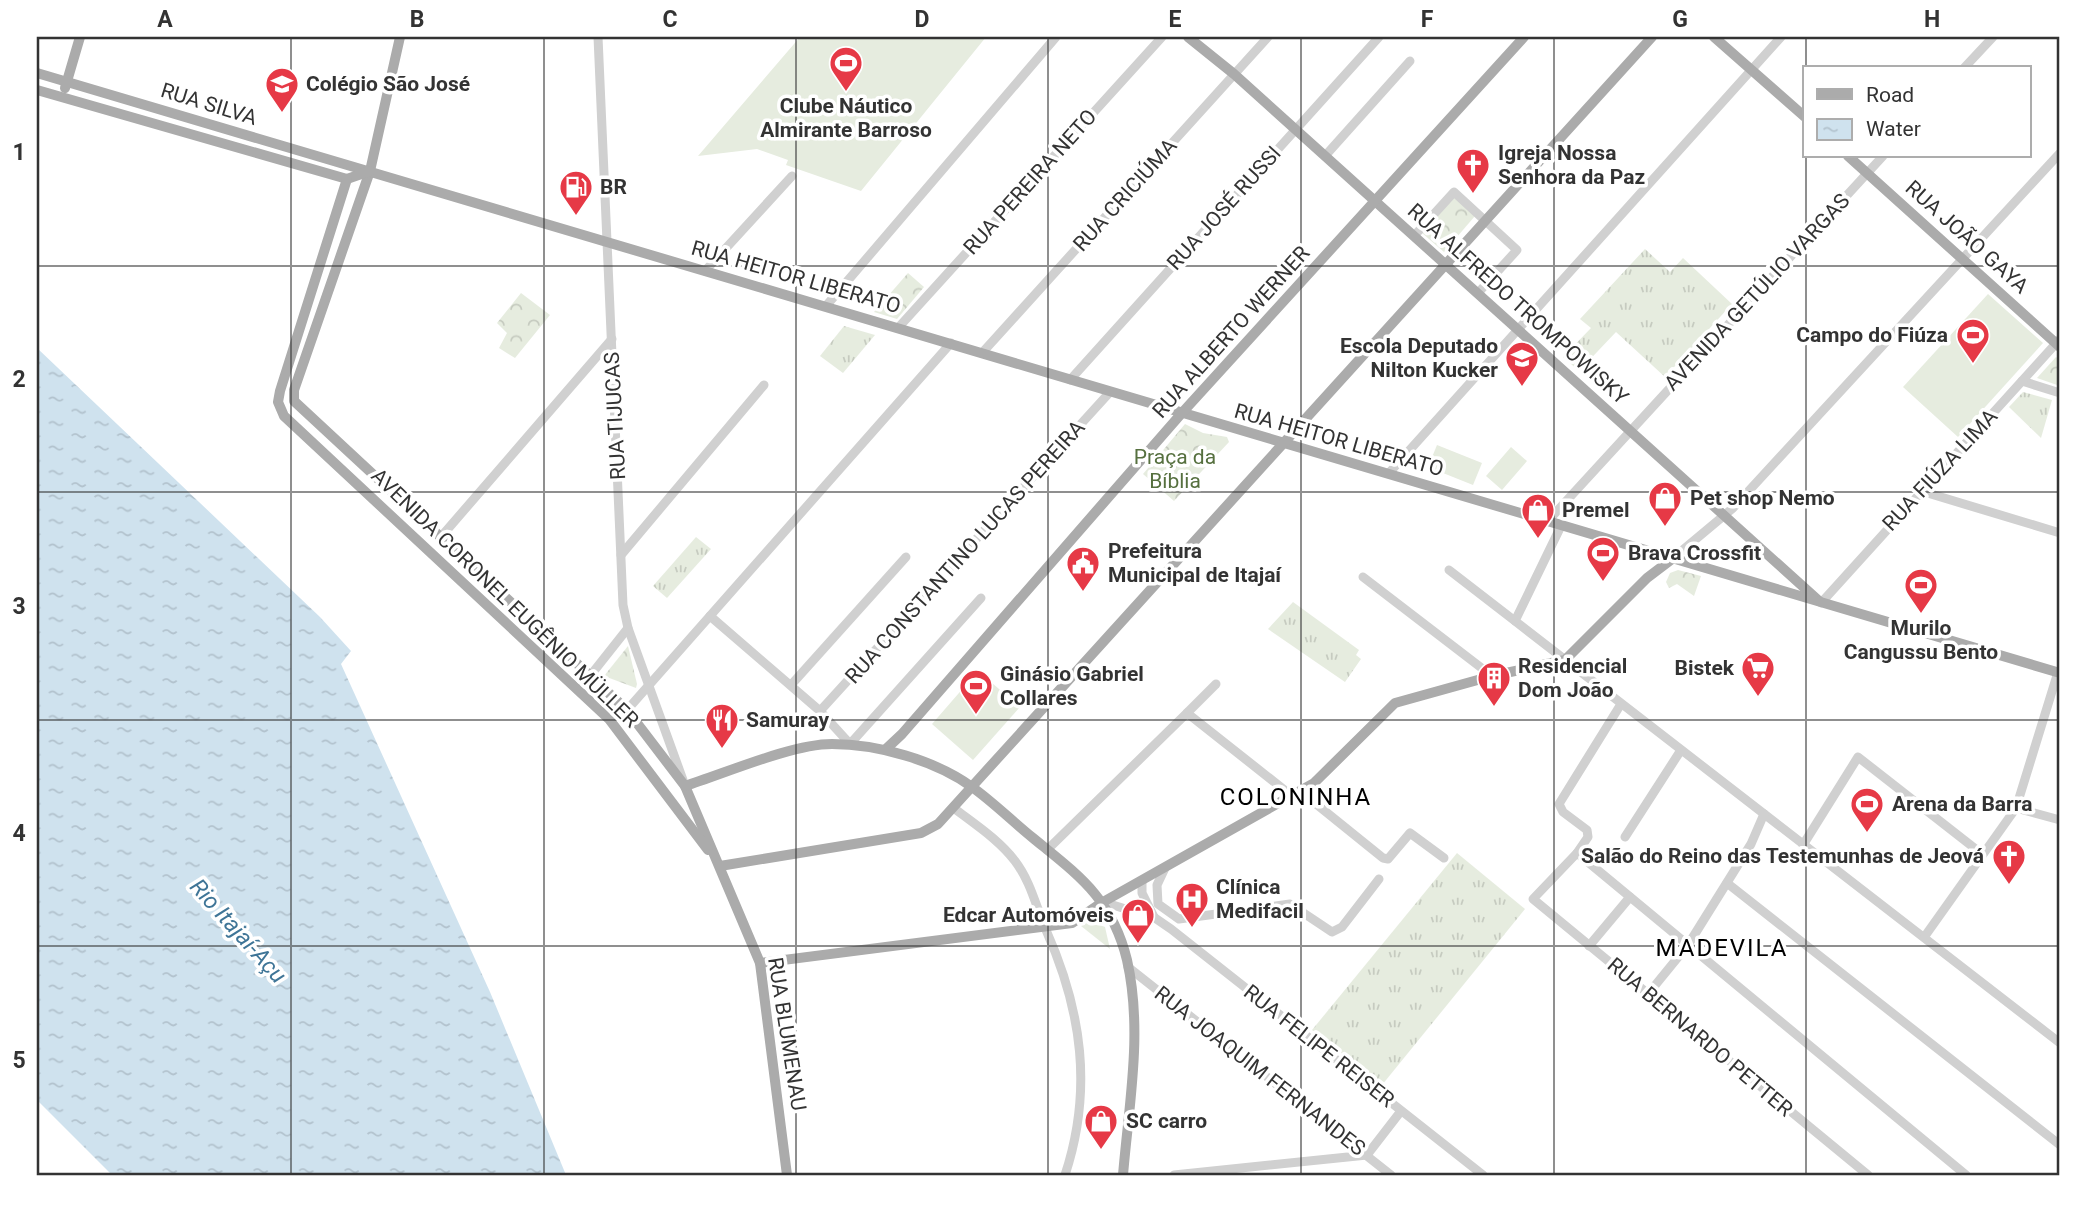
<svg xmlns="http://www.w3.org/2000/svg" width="2097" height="1212" font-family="Roboto,sans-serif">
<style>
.grass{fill:url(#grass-tufts)}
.forest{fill:url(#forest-crowns)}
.pitch{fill:#e6ecdf}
.water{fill:url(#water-ripples)}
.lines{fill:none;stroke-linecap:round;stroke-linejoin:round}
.minor{stroke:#d0d0d0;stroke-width:9}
.major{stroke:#ababab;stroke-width:10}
.grid{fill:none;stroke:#333;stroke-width:2;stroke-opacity:0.55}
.labels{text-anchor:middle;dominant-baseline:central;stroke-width:7;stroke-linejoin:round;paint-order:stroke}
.poi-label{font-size:21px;font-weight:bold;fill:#333;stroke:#fff;text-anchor:start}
.street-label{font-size:21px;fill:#333;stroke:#fff}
.park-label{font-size:21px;fill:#56703f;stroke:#fff}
.water-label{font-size:23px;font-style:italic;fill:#3f7597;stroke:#fff}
.quarter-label{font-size:24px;letter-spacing:2px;fill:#000;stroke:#fff}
.neatline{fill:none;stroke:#333;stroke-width:2.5}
.grid-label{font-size:23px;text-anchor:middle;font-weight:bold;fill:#333}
</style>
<defs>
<pattern id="grass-tufts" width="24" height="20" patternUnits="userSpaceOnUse" patternTransform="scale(1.75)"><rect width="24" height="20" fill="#e6ecdf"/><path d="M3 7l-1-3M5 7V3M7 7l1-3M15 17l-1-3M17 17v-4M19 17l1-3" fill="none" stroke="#c6cbc0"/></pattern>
<pattern id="forest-crowns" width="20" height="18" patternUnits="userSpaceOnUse" patternTransform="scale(1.75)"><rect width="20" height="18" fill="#e6ecdf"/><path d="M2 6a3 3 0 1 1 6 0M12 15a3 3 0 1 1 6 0" fill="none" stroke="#c6cbc0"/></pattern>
<pattern id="water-ripples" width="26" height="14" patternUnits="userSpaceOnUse" patternTransform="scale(1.75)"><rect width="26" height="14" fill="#cfe2ee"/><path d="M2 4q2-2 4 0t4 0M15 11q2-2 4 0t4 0" fill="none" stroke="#b2c2cd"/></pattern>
</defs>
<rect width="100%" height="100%" fill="#fff"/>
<!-- grass -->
<g class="grass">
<polygon points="1645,249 1670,272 1683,258 1732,304 1665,377 1616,332 1579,371 1563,357 1591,328 1580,319"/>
<polygon points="844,326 875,335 843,373 820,356"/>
<polygon points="2023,392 2052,400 2041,438 2009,407"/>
<polygon points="696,537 711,549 667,598 653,586"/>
<polygon points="1293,602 1359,650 1356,655 1361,659 1345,682 1268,629"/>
<polygon points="1457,853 1525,909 1382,1085 1312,1030"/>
<polygon points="1089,921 1105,927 1110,949 1081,926"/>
</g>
<!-- forest -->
<g class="forest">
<polygon points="1454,197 1475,216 1444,252 1422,233"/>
<polygon points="908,273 924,287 897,319 874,312"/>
<polygon points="521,293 550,315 515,358 499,348 507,333 497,323"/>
<polygon points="2056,357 2060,360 2060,386 2037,378"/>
<polygon points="1185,424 1203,433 1227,437 1229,442 1174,501 1143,474"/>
<polygon points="1678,570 1701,576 1694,596 1677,584 1669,588 1666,582 1670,573"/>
<polygon points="628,646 637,684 636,688 604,676"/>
</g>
<!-- pitch -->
<g class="pitch">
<polygon points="800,37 986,37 861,191 786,165 788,160 757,149 698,156"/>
<polygon points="1988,294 2043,343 1958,437 1903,387"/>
<polygon points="1437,445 1482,463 1473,485 1428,467"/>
<polygon points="1511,447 1527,461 1502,490 1486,476"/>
<polygon points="978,671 1020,707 973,760 932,724"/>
</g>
<!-- water -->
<polygon class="water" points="37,348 320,617 351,651 341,664 490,992 566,1175 112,1175 37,1100"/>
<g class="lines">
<!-- minor -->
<g class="minor">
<polyline points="598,37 623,605 628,628 683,780"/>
<polyline points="1964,68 1993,37"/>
<polyline points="1325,156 1410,61"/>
<polyline points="1414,236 1454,192 1517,250 1478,293"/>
<polyline points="705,271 792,176"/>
<polyline points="826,306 1056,37"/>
<polyline points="898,328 1162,37"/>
<polyline points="982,353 1268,37"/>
<polyline points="1070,380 1379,37"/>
<polyline points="2022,381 2060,393"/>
<polyline points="1389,473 1781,37"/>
<polyline points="1921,491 2060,533"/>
<polyline points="1547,522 1883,156"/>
<polyline points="1561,526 1515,621 2060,1043"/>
<polyline points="440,538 612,339"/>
<polyline points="621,555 764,385"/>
<polyline points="1672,559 1733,508 2060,153"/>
<polyline points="1449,570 1515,621"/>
<polyline points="1363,577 1492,676"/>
<polyline points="1821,603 2060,339"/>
<polyline points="710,616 820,711 850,744 981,598"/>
<polyline points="2058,672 2016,808 2060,820"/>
<polyline points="590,676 628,628"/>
<polyline points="791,685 906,557"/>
<polyline points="1621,704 1559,804 1563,812 1587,830 1588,837 1577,853 1533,899 1868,1175"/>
<polyline points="627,710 951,343"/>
<polyline points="820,711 1110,392"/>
<polyline points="1187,713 1216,684"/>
<polyline points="1300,791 1383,858 1388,859 1410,833 1444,858"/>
<path d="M 955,809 C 976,825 999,840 1015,861 C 1031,882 1036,907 1046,930 C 1082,1011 1093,1090 1065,1175"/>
<polyline points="1625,837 1681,750"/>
<polyline points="1803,845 1858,757 1982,854"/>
<polyline points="1047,850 1187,713 1292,796"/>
<polyline points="1577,853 1966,1175"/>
<polyline points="1165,868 1157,885 1158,904 1179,919 1290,904 1332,932 1342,927 1379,879"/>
<polyline points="1142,881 1142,893 1154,917"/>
<polyline points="1727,883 2060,1145"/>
<polyline points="1103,902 1155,918 1171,929 1483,1175"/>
<polyline points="1925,936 2016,808"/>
<polyline points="1589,946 1630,897"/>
<polyline points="1128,967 1391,1175"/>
<polyline points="1648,994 1688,945 1751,844 1764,814"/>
<polyline points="1174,1175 1367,1155 1401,1111"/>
</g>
<!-- major -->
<g class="major">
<polyline points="400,37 370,171 294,390 294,401 627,710 685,786 760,963 787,1175"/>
<polyline points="1188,37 1234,74 1819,601"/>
<polyline points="1714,37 1805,117"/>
<polyline points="37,73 2060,673"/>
<polyline points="65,88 80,37"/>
<polyline points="37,90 347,179 370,171"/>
<polyline points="1848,156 2060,347"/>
<polyline points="347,179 280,391 278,402 284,416 609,719 708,850"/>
<polyline points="886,749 902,734 1181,414 1524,37"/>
<path d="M 685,786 C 726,773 792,744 832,744 C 877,744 935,760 972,787 C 993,802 1012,821 1033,838 C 1078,875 1112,898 1127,960 C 1143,1031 1129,1103 1123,1175"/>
<polyline points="720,866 921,833 938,824 1652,37"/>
<polyline points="760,963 1072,923 1103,902 1314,783 1395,703 1492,676 1565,660 1647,578 1672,559"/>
</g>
</g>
<!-- grid -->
<path class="grid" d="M 291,37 L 291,1175M 544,37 L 544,1175M 796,37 L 796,1175M 1048,37 L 1048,1175M 1301,37 L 1301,1175M 1554,37 L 1554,1175M 1806,37 L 1806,68M 1806,156 L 1806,1175M 37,266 L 2060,266M 37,492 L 2060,492M 37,720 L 2060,720M 37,946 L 2060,946"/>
<!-- icons -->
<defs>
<symbol id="stadium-pin" viewBox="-11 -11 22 30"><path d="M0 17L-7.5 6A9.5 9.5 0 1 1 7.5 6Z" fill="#e63946" stroke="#fff"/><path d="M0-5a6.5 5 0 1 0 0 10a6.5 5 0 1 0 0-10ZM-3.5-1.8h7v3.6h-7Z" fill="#fff"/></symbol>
<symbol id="school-pin" viewBox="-11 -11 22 30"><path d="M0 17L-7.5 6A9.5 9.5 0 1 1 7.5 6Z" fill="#e63946" stroke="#fff"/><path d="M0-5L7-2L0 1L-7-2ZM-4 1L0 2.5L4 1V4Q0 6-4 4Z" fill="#fff"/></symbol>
<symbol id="church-pin" viewBox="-11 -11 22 30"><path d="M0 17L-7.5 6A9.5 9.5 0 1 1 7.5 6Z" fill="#e63946" stroke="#fff"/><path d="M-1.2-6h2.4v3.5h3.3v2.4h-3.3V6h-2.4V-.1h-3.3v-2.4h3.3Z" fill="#fff"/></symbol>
<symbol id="fuel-pin" viewBox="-11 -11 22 30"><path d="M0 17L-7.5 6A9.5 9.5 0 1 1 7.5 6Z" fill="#e63946" stroke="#fff"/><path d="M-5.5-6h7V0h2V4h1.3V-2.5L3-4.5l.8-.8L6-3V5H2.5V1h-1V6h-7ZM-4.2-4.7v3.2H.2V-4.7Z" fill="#fff"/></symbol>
<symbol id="shop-pin" viewBox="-11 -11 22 30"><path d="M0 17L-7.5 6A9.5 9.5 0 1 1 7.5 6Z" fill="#e63946" stroke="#fff"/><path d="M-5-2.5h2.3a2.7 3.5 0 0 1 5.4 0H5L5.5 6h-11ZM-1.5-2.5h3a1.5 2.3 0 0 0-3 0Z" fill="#fff"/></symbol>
<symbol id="civic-pin" viewBox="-11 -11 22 30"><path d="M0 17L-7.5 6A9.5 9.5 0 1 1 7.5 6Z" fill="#e63946" stroke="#fff"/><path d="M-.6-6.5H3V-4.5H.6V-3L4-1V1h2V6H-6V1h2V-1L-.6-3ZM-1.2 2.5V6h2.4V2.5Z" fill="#fff"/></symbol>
<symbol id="supermarket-pin" viewBox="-11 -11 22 30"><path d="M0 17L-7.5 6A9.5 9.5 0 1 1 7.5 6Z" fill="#e63946" stroke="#fff"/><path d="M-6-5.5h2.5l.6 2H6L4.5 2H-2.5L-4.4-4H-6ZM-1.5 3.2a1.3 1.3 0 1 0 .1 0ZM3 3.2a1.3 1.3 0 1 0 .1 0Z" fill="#fff"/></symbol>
<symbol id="building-pin" viewBox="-11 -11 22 30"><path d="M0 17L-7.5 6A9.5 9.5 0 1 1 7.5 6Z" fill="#e63946" stroke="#fff"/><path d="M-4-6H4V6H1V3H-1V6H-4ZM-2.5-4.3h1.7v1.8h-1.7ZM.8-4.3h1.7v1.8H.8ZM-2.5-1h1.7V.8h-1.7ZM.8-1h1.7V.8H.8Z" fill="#fff"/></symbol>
<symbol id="restaurant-pin" viewBox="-11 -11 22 30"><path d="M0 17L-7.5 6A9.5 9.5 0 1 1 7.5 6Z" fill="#e63946" stroke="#fff"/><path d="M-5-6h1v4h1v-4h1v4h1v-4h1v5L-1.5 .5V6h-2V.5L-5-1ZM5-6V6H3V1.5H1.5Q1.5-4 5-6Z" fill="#fff"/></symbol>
<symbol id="hospital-pin" viewBox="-11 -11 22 30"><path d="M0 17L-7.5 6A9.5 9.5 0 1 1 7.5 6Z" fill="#e63946" stroke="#fff"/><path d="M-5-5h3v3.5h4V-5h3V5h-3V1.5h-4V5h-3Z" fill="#fff"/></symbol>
</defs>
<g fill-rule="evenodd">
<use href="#stadium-pin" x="827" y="44" width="38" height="52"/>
<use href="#school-pin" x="263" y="65" width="38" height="52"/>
<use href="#church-pin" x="1454" y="146" width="38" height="52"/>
<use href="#fuel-pin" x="557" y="168" width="38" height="52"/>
<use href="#stadium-pin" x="1954" y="316" width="38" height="52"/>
<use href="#school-pin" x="1503" y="339" width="38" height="52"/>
<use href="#shop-pin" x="1646" y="479" width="38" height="52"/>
<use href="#shop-pin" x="1519" y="491" width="38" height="52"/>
<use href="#stadium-pin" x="1584" y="534" width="38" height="52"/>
<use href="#civic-pin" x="1064" y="544" width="38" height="52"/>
<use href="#stadium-pin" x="1902" y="566" width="38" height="52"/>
<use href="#supermarket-pin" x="1739" y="649" width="38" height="52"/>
<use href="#building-pin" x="1475" y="659" width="38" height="52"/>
<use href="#stadium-pin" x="957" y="667" width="38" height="52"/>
<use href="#restaurant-pin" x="703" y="701" width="38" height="52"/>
<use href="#stadium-pin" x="1848" y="785" width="38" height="52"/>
<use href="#church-pin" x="1990" y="837" width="38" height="52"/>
<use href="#hospital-pin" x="1173" y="880" width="38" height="52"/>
<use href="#shop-pin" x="1119" y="896" width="38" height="52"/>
<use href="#shop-pin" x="1082" y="1102" width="38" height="52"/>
</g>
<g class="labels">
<!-- poi labels -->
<g class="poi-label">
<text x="306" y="84">Colégio São José</text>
<text x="846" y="106" text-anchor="middle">Clube Náutico<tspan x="846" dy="24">Almirante Barroso</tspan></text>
<text x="1498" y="153">Igreja Nossa<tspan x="1498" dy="24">Senhora da Paz</tspan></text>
<text x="600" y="187">BR</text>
<text x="1948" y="335" text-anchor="end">Campo do Fiúza</text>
<text x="1498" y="346" text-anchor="end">Escola Deputado<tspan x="1498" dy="24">Nilton Kucker</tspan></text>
<text x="1690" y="498">Pet shop Nemo</text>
<text x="1562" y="510">Premel</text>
<text x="1108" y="551">Prefeitura<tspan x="1108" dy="24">Municipal de Itajaí</tspan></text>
<text x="1628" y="553">Brava Crossfit</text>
<text x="1921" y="628" text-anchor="middle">Murilo<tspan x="1921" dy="24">Cangussu Bento</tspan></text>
<text x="1518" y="666">Residencial<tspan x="1518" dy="24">Dom João</tspan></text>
<text x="1734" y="668" text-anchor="end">Bistek</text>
<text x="1000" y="674">Ginásio Gabriel<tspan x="1000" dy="24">Collares</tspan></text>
<text x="746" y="720">Samuray</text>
<text x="1892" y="804">Arena da Barra</text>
<text x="1984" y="856" text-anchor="end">Salão do Reino das Testemunhas de Jeová</text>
<text x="1216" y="887">Clínica<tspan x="1216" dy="24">Medifacil</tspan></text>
<text x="1114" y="915" text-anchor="end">Edcar Automóveis</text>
<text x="1126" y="1121">SC carro</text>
</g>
<!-- street labels -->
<g class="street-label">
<text transform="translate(209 104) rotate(17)">RUA SILVA</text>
<text transform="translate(1030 182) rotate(-48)">RUA PEREIRA NETO</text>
<text transform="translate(1125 195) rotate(-48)">RUA CRICIÚMA</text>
<text transform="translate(1224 208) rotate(-48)">RUA JOSÉ RUSSI</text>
<text transform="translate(1967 237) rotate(42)">RUA JOÃO GAYA</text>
<text transform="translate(796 277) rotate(16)">RUA HEITOR LIBERATO</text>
<text transform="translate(1757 292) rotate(-47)">AVENIDA GETÚLIO VARGAS</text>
<text transform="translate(1518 304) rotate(42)">RUA ALFREDO TROMPOWISKY</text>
<text transform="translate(1231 332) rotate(-48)">RUA ALBERTO WERNER</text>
<text transform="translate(615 416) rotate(-93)">RUA TIJUCAS</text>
<text transform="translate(1339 440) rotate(16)">RUA HEITOR LIBERATO</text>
<text transform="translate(1940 470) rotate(-47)">RUA FIÚZA LIMA</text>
<text transform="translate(965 552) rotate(-48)">RUA CONSTANTINO LUCAS PEREIRA</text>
<text transform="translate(505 598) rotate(44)">AVENIDA CORONEL EUGÊNIO MÜLLER</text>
<text transform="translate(787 1034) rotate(81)">RUA BLUMENAU</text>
<text transform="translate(1700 1037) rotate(40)">RUA BERNARDO PETTER</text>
<text transform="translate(1319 1046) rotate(38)">RUA FELIPE REISER</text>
<text transform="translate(1260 1071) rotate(38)">RUA JOAQUIM FERNANDES</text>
</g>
<!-- park labels -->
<g class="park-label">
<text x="1175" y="457">Praça da<tspan x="1175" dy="24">Bíblia</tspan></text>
</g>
<!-- water labels -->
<g class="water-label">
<text transform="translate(238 931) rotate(48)">Rio Itajaí-Açu</text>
</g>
<!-- quarter labels -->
<g class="quarter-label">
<text x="1296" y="797">COLONINHA</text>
<text x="1722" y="948">MADEVILA</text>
</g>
</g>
<!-- border -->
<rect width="2097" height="1212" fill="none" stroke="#ffffff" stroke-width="77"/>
<!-- legend -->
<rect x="1803" y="66" width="228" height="91" fill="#ffffff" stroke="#adadad" stroke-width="2"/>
<rect x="1817" y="89" width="35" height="10" fill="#ababab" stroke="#adadad" stroke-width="2"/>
<text x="1866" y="102" font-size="21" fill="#333333">Road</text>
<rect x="1817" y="119" width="35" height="21" fill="url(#water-ripples)" stroke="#adadad" stroke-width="2"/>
<text x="1866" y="136" font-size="21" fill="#333333">Water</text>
<rect x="38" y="38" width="2020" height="1136" class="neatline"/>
<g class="grid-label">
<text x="165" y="27">A</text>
<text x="417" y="27">B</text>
<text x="670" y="27">C</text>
<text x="922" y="27">D</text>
<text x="1175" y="27">E</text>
<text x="1427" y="27">F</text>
<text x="1680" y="27">G</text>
<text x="1932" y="27">H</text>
<text x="19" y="160">1</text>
<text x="19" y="387">2</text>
<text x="19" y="614">3</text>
<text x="19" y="841">4</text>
<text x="19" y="1068">5</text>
</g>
</svg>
